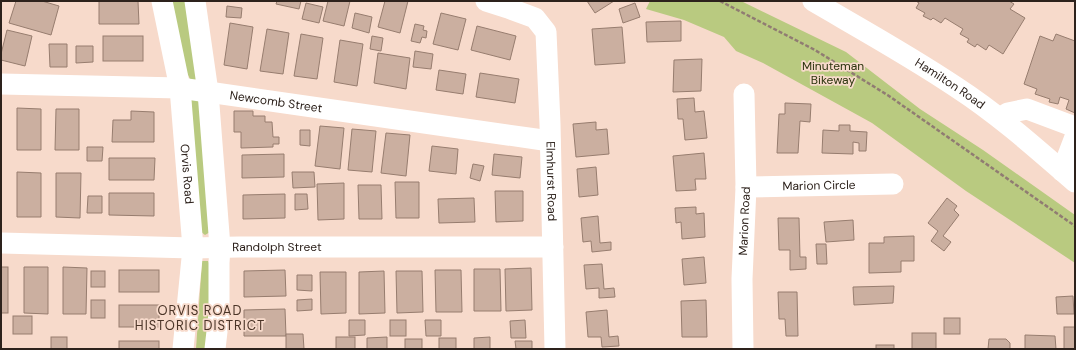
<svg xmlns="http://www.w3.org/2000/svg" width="1076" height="350" font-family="'DM Sans',sans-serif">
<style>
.green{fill:#b9ca80}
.building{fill:#cbafa0;stroke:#977d6f}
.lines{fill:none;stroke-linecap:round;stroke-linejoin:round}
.path{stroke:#907c72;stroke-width:2.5;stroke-dasharray:4 2;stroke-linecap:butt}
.minor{stroke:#fff;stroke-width:21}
.labels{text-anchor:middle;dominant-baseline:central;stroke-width:3.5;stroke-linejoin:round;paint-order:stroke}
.park-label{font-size:12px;fill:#2d350f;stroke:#f7dacb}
.street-label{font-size:12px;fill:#2d221c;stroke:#f7dacb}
.neighbourhood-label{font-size:13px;letter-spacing:1px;fill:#4a3427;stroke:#f7dacb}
</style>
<rect width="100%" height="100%" fill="#f7dacb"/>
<!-- green -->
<g class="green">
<polygon points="172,1 187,1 198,79 191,81 186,71"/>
<polygon points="650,1 741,1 846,52 920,109 983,150 1075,215 1075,263 966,191 872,123 763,63 736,51 724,37 684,20 646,9"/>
<polygon points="191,99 202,99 210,232 205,235 200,231"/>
<polygon points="202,261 208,261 211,267 208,349 196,349"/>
</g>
<!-- building -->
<g class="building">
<polygon points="16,1 42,1 59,6 51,35 9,23"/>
<polygon points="99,1 138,1 139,24 99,24"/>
<polygon points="277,1 301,1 299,9 276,4"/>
<polygon points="328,1 350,1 344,26 323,21"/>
<polygon points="385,1 408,1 400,33 378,27"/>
<polygon points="587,1 614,1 595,13"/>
<polygon points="916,1 1009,1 1014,4 1010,9 1025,18 1003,54 989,45 986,50 977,44 975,47 967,42 969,39 960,34 963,29 945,18 941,23 933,18 931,20 923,16 925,13 916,8 919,3"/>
<polygon points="306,3 323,7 319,23 302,19"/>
<polygon points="635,3 640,17 623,23 619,9"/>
<polygon points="227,6 242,8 241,18 226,17"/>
<polygon points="355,13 372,17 369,33 352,28"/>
<polygon points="441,13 466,19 458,50 433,44"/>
<polygon points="681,21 681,41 647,42 646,22"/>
<polygon points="230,23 253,27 247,69 224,65"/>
<polygon points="415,24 424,26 423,30 427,31 426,38 422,37 420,43 411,41"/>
<polygon points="477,26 516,36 510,60 471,50"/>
<polygon points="622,27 625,63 595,65 592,29"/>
<polygon points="267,29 289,33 283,74 260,71"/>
<polygon points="7,30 32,36 25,66 1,60 1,54"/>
<polygon points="301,34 323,38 317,79 294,76"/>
<polygon points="1056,34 1075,41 1075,113 1066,109 1069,100 1060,97 1058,104 1049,102 1050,99 1035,94 1037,89 1024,84 1040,36 1053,41"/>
<rect x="103" y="36" width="40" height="25"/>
<polygon points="372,36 383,38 381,51 370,49"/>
<polygon points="340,40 363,44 357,86 334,82"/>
<polygon points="49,44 67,44 67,67 50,67"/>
<polygon points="76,46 93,46 93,62 76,63"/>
<polygon points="415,51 433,54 431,69 413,67"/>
<polygon points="378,53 410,58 406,89 374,83"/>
<polygon points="702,59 701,91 673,92 674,60"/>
<polygon points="439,70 466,74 463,94 436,90"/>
<polygon points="480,73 519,79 515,103 476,97"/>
<polygon points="694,98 695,112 704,111 707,138 685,140 683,119 678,119 677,99"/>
<polygon points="785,103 811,104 810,122 800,121 798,153 777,153 779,114 785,114"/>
<polygon points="17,108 41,109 41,150 17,150"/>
<polygon points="56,109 79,109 79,150 55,150"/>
<polygon points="131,111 154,112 154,142 112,142 113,120 131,120"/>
<polygon points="234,111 253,111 253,116 265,116 265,122 272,122 273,137 279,137 279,144 273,144 273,147 241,148 241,132 234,132"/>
<polygon points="596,122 596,130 607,129 609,154 576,157 573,124"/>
<polygon points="839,125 850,125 850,131 867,132 866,151 859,151 859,143 853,142 853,154 822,153 823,130 839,131"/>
<polygon points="320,126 344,128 340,169 315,166"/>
<polygon points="352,129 376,131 372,172 348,170"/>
<polygon points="300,130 310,130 310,146 300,145"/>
<polygon points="386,133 410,135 406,176 381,173"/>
<polygon points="432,146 458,149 456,174 429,171"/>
<polygon points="87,147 103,147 102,161 87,161"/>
<polygon points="704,153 706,179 695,179 696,190 676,191 673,156"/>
<polygon points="284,154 284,177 242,178 242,155"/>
<polygon points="494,154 522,157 520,178 492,175"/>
<polygon points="109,158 155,158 154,180 109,180"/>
<polygon points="473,164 484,166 480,181 470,178"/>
<polygon points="596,167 598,195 579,197 577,169"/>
<polygon points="17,172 41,173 41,217 17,217"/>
<polygon points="292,172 314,172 315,187 293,188"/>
<polygon points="56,173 81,173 80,218 56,217"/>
<polygon points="395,182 419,182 419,218 396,218"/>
<polygon points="344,183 344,219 318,220 317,184"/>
<polygon points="358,185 381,185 382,219 359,219"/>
<polygon points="495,191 523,191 523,221 496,222"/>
<polygon points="109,193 154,193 154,216 109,215"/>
<polygon points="285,194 285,218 243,219 243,195"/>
<polygon points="295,194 307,194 308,209 295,210"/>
<polygon points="88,196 102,196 102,213 87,213"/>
<polygon points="474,198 475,222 439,223 438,199"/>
<polygon points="947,198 957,206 954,210 959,215 943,236 951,242 944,251 931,241 938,231 928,223"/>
<polygon points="696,207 696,214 704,213 705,237 682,239 681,222 676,223 675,208"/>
<polygon points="598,216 600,243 611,242 611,250 592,252 591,241 583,242 581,218"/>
<polygon points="778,218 799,218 800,257 806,257 806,269 790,270 790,250 779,250"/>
<polygon points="853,220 854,240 826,242 824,222"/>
<polygon points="914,236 914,261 901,261 901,272 869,273 869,243 884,243 884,237"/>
<polygon points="816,244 826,244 827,264 817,264"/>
<polygon points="704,257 706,283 684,285 682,259"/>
<polygon points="602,264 604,289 614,288 615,297 599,298 599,288 586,289 584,265"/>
<rect x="1" y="267" width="7" height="46"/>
<polygon points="24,267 48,267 48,314 24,313"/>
<polygon points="63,267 87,268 86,314 63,314"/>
<polygon points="531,268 532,310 506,311 505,269"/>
<polygon points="474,269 500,269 501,311 474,311"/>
<rect x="119" y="270" width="40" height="22"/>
<polygon points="285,270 286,296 244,297 244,271"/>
<polygon points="435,270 461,270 462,312 436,312"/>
<rect x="91" y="271" width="14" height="16"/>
<polygon points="384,271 385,313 359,314 359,272"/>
<polygon points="396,271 422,271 423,312 397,313"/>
<polygon points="320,272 346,272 346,313 321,314"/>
<polygon points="297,275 312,275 312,291 297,290"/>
<polygon points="894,286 893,303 854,305 853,287"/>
<polygon points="778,292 797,292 798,336 786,336 785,319 779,319"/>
<polygon points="1073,296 1074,314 1057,314 1056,297"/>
<polygon points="312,299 312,310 297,311 297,300"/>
<rect x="91" y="300" width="14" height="18"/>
<polygon points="706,300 707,337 682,337 681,301"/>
<rect x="119" y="305" width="40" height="22"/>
<polygon points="285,309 286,336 244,336 244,310"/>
<polygon points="607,310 609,337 618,336 619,346 602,347 601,337 588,337 586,312"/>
<rect x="13" y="316" width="19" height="18"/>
<rect x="944" y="318" width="16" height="16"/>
<polygon points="349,320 365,320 365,335 349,336"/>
<rect x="390" y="320" width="16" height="16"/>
<polygon points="425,320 441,320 441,336 426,336"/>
<polygon points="525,320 526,338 511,338 510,321"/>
<rect x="1064" y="327" width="11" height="22"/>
<rect x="912" y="333" width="24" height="16"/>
<polygon points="286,334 303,334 304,349 286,349"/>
<polygon points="1025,335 1055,336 1056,349 1025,349"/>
<rect x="51" y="337" width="16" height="12"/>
<rect x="336" y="337" width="19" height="12"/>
<polygon points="387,337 387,349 367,349 367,338"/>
<polygon points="490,337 490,349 474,349 474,338"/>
<rect x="439" y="338" width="17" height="11"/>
<rect x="405" y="339" width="17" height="10"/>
<polygon points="989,339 1006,339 1010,343 1010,349 988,349"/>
<rect x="119" y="341" width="40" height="8"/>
<polygon points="515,341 532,341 532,349 516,349"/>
<rect x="876" y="345" width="18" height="4"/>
</g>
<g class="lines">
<!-- path -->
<polyline class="path" points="720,1 815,50 889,96 1075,226"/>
<!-- minor -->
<g class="minor">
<path id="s1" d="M 162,1 L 180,88 L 193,248 L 183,349"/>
<polyline points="195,1 208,92 220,247 219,263 219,314 215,349"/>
<path id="s2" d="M 486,1 L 508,8 L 535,18 L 546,32 L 550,124 L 555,349"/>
<path id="s3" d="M 813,1 C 861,29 910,56 956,87 C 999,115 1037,149 1075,182"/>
<path id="s4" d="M 1,84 L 180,88 L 208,92 L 550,141"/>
<polyline points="1000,118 1008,113 1027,109 1075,127"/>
<polyline points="1062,171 1075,137"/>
<path id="s5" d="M 746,187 L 893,184"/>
<path id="s6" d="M 1,243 L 193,248 L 239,247 L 553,247"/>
<path id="s7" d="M 743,349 L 742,279 L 746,187 L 744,94"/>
</g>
</g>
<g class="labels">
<!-- park labels -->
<g class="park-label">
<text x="833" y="66">Minuteman<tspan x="833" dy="14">Bikeway</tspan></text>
</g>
<!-- street labels -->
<g class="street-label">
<text stroke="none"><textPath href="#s3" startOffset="160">Hamilton Road</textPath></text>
<text stroke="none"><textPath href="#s4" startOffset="276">Newcomb Street</textPath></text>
<text stroke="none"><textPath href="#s1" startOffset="175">Orvis Road</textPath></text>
<text stroke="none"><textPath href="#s2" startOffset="219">Elmhurst Road</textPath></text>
<text stroke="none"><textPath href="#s5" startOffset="73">Marion Circle</textPath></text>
<text stroke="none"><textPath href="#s7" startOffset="128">Marion Road</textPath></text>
<text stroke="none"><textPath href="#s6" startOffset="276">Randolph Street</textPath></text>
</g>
<!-- neighbourhood labels -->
<g class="neighbourhood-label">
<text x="200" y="310">ORVIS ROAD<tspan x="200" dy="15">HISTORIC DISTRICT</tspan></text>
</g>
</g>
<!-- border -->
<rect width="1076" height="350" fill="none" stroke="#2d221c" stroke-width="4"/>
</svg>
